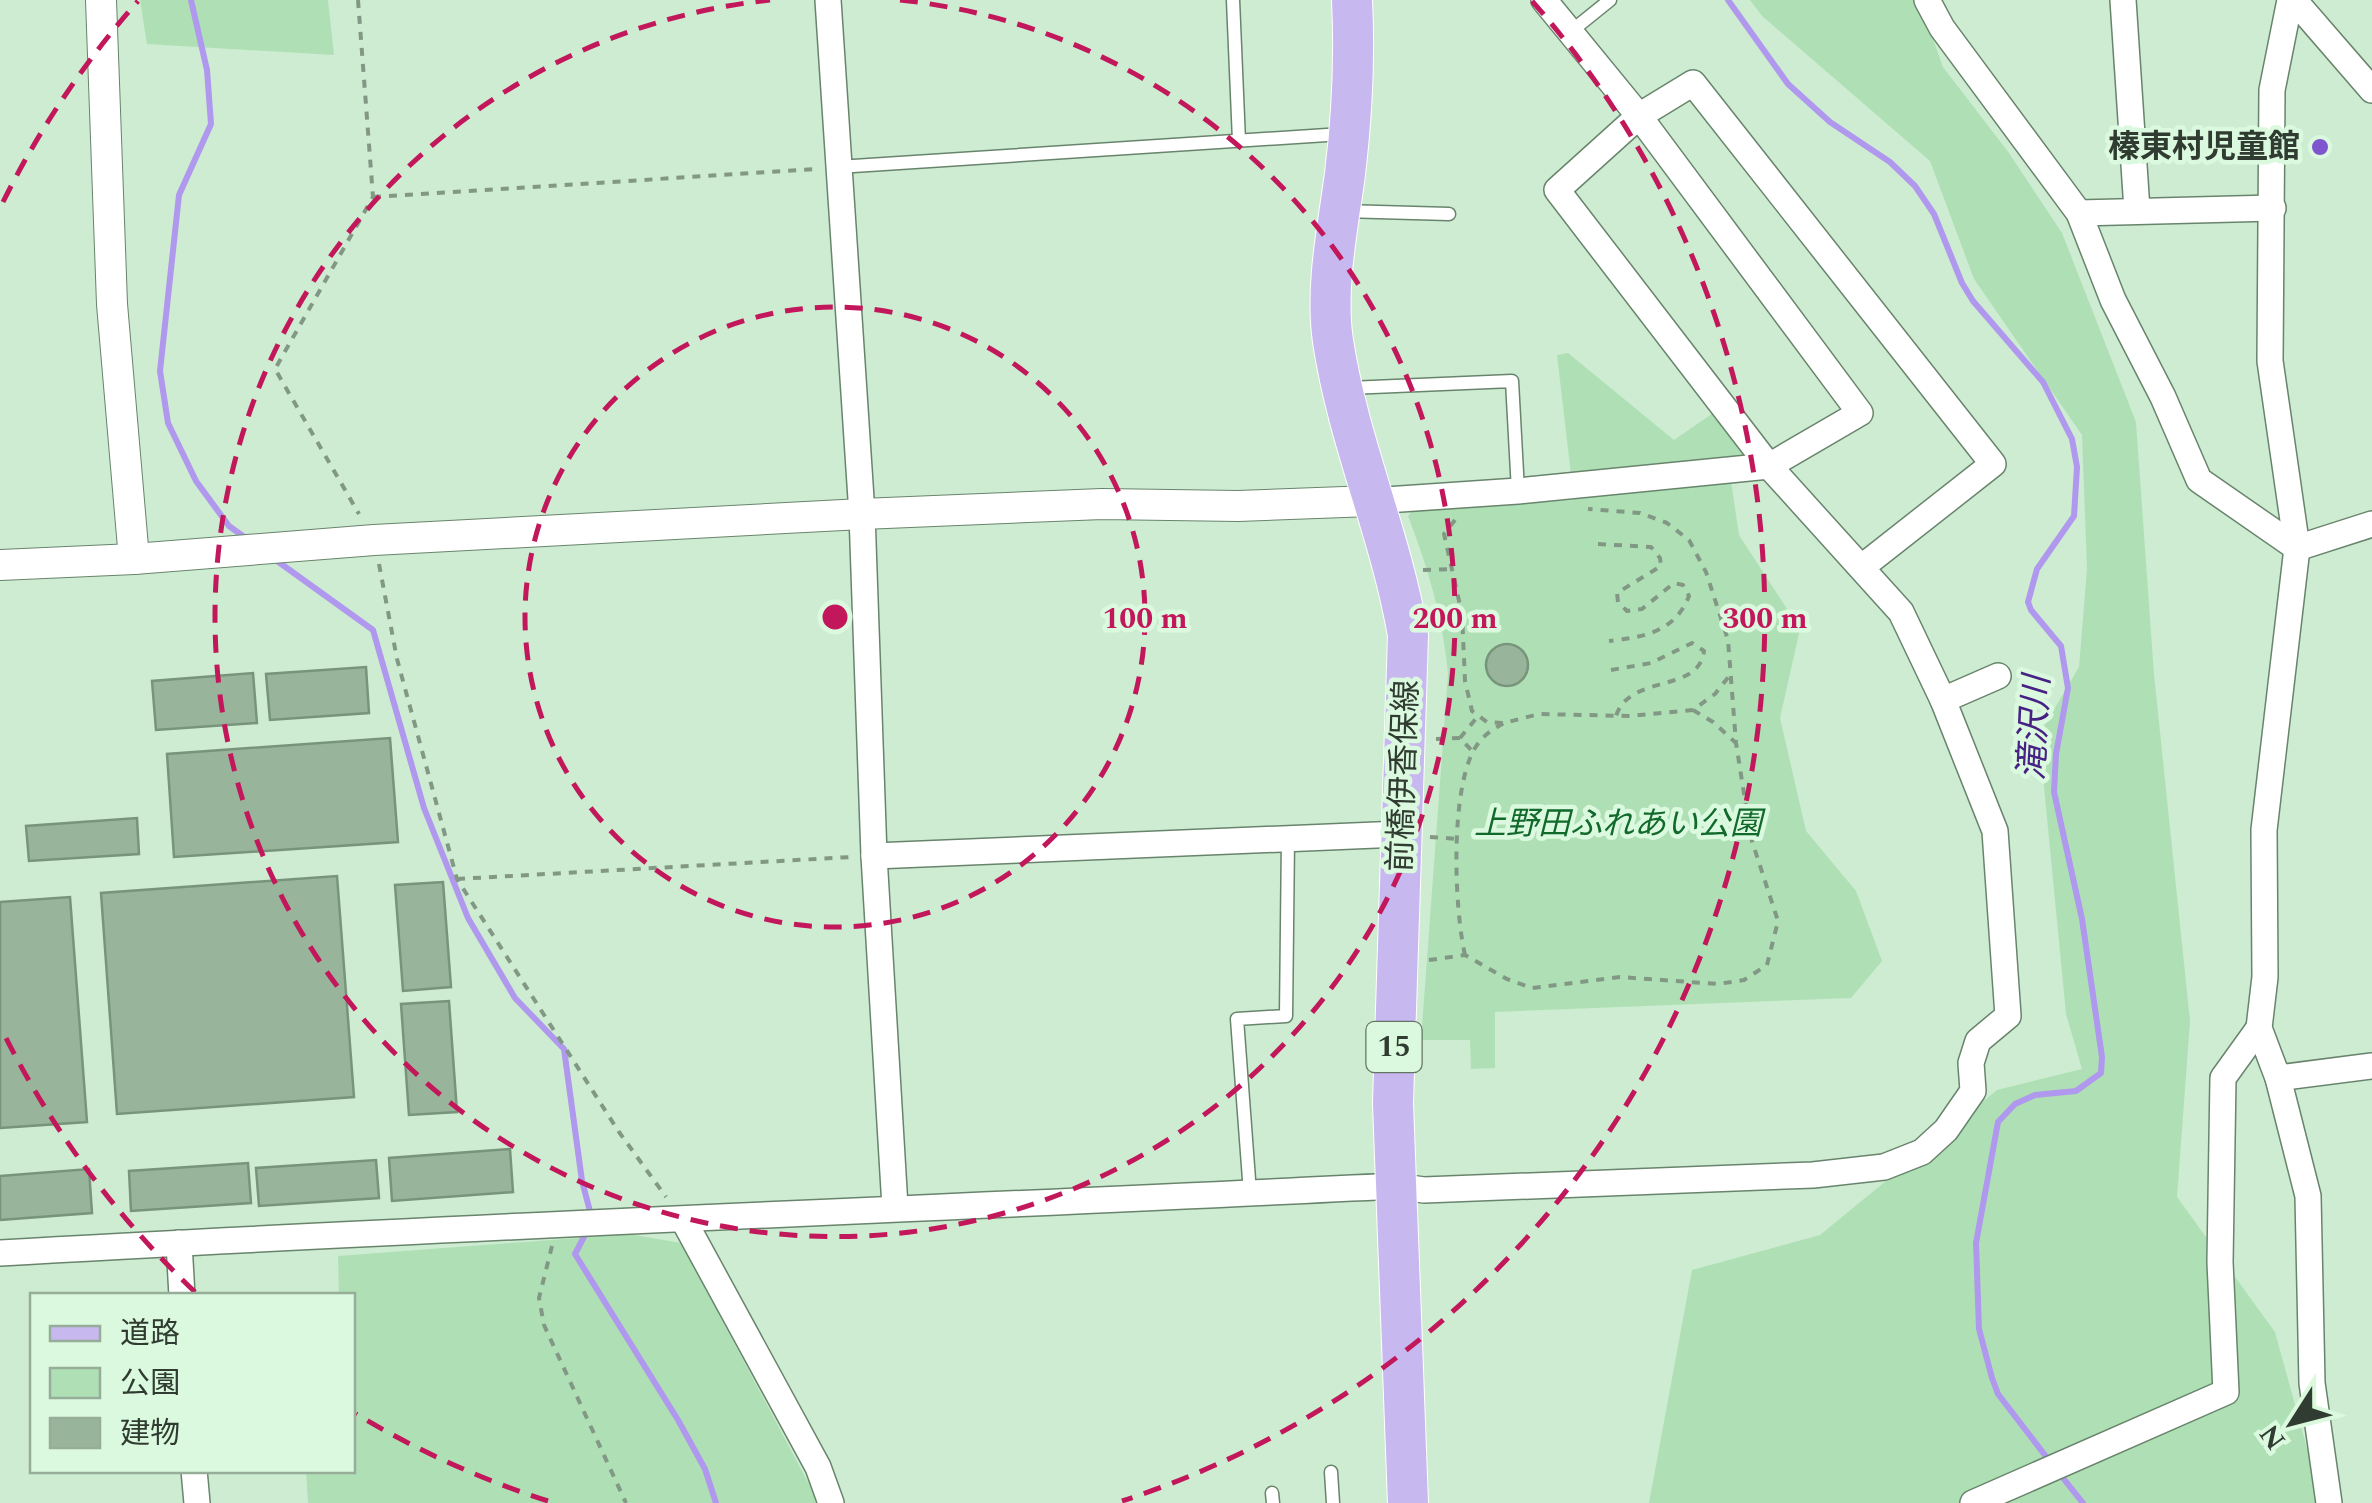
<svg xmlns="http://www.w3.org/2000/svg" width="2372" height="1503" font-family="Spectral,'Noto Sans JP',serif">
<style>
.green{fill:#afe0b5}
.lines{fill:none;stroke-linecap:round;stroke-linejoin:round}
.stream{stroke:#af98ed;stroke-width:6}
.building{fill:#98b59b;stroke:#78947b;stroke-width:2.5}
.service-casing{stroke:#69846c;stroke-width:15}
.minor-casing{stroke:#69846c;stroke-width:28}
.tertiary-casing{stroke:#69846c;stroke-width:32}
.primary-casing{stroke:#fff;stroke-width:42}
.path{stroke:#829885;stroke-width:4;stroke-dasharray:8 8;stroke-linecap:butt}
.service{stroke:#fff;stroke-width:12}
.minor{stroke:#fff;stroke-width:25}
.tertiary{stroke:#fff;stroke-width:30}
.primary{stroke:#c8b8f0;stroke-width:40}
.ring{fill:none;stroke:#c2185b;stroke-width:5;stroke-dasharray:18 12}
.poi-dot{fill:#7e55ce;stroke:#daf9de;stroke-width:4}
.labels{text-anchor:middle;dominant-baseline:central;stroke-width:9;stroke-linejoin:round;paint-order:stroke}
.shield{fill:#daf9de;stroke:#637565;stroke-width:2.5}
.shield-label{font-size:30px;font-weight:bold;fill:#303c31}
.poi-label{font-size:32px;font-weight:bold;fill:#303c31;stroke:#daf9de;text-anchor:end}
.street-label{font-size:32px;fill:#303c31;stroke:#daf9de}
.park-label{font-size:32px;font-style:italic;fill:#11692c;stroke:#daf9de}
.water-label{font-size:35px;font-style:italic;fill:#472183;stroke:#daf9de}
.centre{fill:#c2185b;stroke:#daf9de;stroke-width:5}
.ring-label{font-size:30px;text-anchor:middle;font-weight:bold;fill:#c2185b;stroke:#daf9de;stroke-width:9;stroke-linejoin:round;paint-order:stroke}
</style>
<rect width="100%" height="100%" fill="#cdecd1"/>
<!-- green -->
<g class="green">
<polygon points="140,0 328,0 334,55 147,44"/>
<polygon points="1750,0 1919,0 1943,67 2009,153 2062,233 2136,422 2154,674 2190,1021 2177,1197 2275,1332 2322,1503 1649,1503 1692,1270 1820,1235 1997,1090 2082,1069 2066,1014 2039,735 2079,667 2087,569 2082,435 1974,279 1930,161 1762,16"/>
<path d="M 1568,353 L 1674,440 L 1716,411 L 1752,459 L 1731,481 L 1739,535 L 1800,629 L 1780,718 L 1806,831 L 1856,891 L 1882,961 L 1851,998 L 1495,1012 L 1495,1068 L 1471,1069 L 1470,1040 L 1421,1040 L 1448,674 C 1443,618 1428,568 1408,516 L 1414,509 L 1574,500 L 1557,355 Z"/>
<polygon points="629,1234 681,1243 819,1503 308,1503 306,1471 352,1470 352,1296 339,1295 338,1256"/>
</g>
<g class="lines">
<!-- stream -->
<g class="stream">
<polyline points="191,0 207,70 211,124 179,195 160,371 168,423 196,481 229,526 247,539"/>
<polyline points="1728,0 1788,84 1830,122 1890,162 1915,186 1934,214 1962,283 1973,301 2043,382 2072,439 2077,467 2074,516 2037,569 2028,602 2031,610 2061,646 2068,688 2056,754 2054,792 2082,919 2102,1057 2101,1073 2076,1091 2035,1095 2015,1104 1998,1122 1976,1243 1979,1329 1992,1378 1998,1394 2051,1463"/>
<polyline points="273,558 373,630 424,808 468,918 515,998 564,1049 582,1181 591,1215"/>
<polyline points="587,1231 575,1254 678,1420 705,1469 716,1503"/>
<polyline points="2059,1473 2083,1503"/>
</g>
</g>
<!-- building -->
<g class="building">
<circle cx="1507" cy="665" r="21"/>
<polygon points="366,667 369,713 270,720 266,674"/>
<polygon points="253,673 257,723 156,730 152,681"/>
<polygon points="390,738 398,842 174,857 167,754"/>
<polygon points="137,818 139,854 29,861 26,826"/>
<polygon points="337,876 354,1097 117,1114 101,893"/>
<polygon points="443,882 451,987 403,991 395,885"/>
<polygon points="70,897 87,1122 0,1128 0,902"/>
<polygon points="449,1001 457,1112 409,1115 401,1004"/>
<polygon points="510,1149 513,1192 392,1201 389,1158"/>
<polygon points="376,1160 379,1198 259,1206 256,1168"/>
<polygon points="248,1163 251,1203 131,1211 129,1171"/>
<polygon points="89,1169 92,1213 0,1220 0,1176"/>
</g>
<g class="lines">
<defs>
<g id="service">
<polyline points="1233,0 1239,141"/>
<polyline points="1569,33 1610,0"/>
<polyline points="838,167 1342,134"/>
<polyline points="1343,211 1449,214"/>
<polyline points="1349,388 1512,381 1518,491"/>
<polyline points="1250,1193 1237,1019 1286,1016 1288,838"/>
<polyline points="1331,1472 1333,1503"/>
<polyline points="1272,1493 1273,1503"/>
</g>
<g id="minor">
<polyline points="828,0 862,514 874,856 895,1207"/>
<polyline points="1927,0 1942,28 2079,213 2113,300 2163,397 2199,480 2297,548"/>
<polyline points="2123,0 2137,210"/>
<polyline points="2290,0 2272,90 2270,361 2297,548 2264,830 2265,977 2259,1028 2278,1078 2308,1196 2312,1383 2329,1503"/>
<polyline points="2294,0 2372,90"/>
<polyline points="2079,213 2273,208"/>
<polyline points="1371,501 1518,491 1769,466 1860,413 1639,116 1544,0"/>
<polyline points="2297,548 2372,524"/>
<polyline points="1943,700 1998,676"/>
<polyline points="874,856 1400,834"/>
<polyline points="2278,1078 2372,1066"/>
<polyline points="684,1221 818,1467 831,1503"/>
<polyline points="179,1243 182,1296"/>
<path d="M 0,1253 C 465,1226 930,1209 1395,1186 L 1424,1190 L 1813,1175 L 1884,1167 L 1922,1152 L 1946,1130 L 1973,1091 L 1971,1063 L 1978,1041 L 2008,1016 L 1995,831 L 1943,700 L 1901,612 L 1769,466 L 1557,190 L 1639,116 L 1693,83 L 1993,464 L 1862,567"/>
<polyline points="194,1470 197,1503"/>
<polyline points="1973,1503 2226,1392 2220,1262 2223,1078 2259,1028"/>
</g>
<g id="tertiary">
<polyline points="101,0 112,304 134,559"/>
<polyline points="0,565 134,559 374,540 862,514 1102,504 1238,506 1371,501"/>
</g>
<path id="primary" d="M 1352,0 C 1355,59 1352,116 1345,174 C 1338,227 1325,287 1333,341 C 1348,441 1391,535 1408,635 L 1393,1103 L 1408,1503"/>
</defs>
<!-- service casing -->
<use href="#service" class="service-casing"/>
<!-- minor casing -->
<use href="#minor" class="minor-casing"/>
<!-- tertiary casing -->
<use href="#tertiary" class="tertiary-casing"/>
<!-- primary casing -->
<use href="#primary" class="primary-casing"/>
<!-- path -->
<g class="path">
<polyline points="358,0 373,197 275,369 359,514"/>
<polyline points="373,197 817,169"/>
<polyline points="1455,520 1444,534 1462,614 1465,681 1472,711 1487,722 1504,723 1539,714 1630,716 1693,710 1715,694 1730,675"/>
<path d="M 1598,544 L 1651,547 L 1660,558 L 1661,566 L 1617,593 L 1618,602 L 1627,611 L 1642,609 L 1674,583 L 1683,585 L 1689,596 C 1675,632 1644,637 1609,641"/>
<polyline points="379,564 397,659 457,879 619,1132 666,1197"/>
<polyline points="1423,570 1453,569"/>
<path d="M 1611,670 L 1651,663 L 1692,643 L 1704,651 C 1699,694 1630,673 1616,716"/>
<polyline points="1693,710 1713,722 1736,743"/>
<polyline points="1460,738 1478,716"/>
<polyline points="1436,739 1460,738 1473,752"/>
<polyline points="1430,837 1459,839"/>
<polyline points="457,879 851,857"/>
<path d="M 1465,955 C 1454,907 1450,790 1475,748 C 1483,735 1492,730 1504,723"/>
<polyline points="1429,960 1465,955 1507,979 1532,988 1620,977 1718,984 1744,980 1767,965 1778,921 1751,838 1736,743 1728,640 1706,572 1689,540 1667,523 1640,513 1588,509"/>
<polyline points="552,1246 539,1298 544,1325 626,1503"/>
</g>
<!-- service -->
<use href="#service" class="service"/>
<!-- minor -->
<use href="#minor" class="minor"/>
<!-- tertiary -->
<use href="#tertiary" class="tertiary"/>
<!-- primary -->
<use href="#primary" class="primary"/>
</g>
<!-- distance rings -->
<g class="ring">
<circle cx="835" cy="617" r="310"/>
<path d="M900 0A620 620 0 1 1 770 0"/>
<path d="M548 1501A930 930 0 0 1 356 1414M195 1292A930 930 0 0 1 3 1032M3 202A930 930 0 0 1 138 1M1532 1A930 930 0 0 1 1122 1501"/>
</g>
<!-- markers -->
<circle class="poi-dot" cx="2320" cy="147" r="10"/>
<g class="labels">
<!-- shield labels -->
<rect class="shield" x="1366.5" y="1022" width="55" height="50" rx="8"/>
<g class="shield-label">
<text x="1394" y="1047">15</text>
</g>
<!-- poi labels -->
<g class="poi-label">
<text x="2300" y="147">榛東村児童館</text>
</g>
<!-- street labels -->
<g class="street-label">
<text transform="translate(1404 776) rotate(-88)">前橋伊香保線</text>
</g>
<!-- park labels -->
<g class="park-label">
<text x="1618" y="824">上野田ふれあい公園</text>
</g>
<!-- water labels -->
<g class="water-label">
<text transform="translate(2035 728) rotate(-87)">滝沢川</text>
</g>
</g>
<circle cx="835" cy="617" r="15" class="centre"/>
<g class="ring-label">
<text x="1145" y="628">100 m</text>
<text x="1455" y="628">200 m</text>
<text x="1765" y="628">300 m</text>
</g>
<!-- legend -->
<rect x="30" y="1293" width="325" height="180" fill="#daf9de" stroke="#96ad99" stroke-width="2.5"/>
<rect x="50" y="1326" width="50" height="15" fill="#c8b8f0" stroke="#96ad99" stroke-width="2.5"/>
<text x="120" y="1343" font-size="30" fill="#303c31">道路</text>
<rect x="50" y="1368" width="50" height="30" fill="#afe0b5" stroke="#96ad99" stroke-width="2.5"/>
<text x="120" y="1393" font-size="30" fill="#303c31">公園</text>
<rect x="50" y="1418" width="50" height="30" fill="#98b59b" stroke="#96ad99" stroke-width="2.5"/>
<text x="120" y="1443" font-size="30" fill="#303c31">建物</text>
<!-- north arrow -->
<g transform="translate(2292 1423) rotate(234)" stroke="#daf9de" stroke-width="8" paint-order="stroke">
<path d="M0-8L18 38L0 25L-18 38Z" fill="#303c31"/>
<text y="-15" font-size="28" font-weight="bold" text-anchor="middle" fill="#303c31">N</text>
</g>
</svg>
